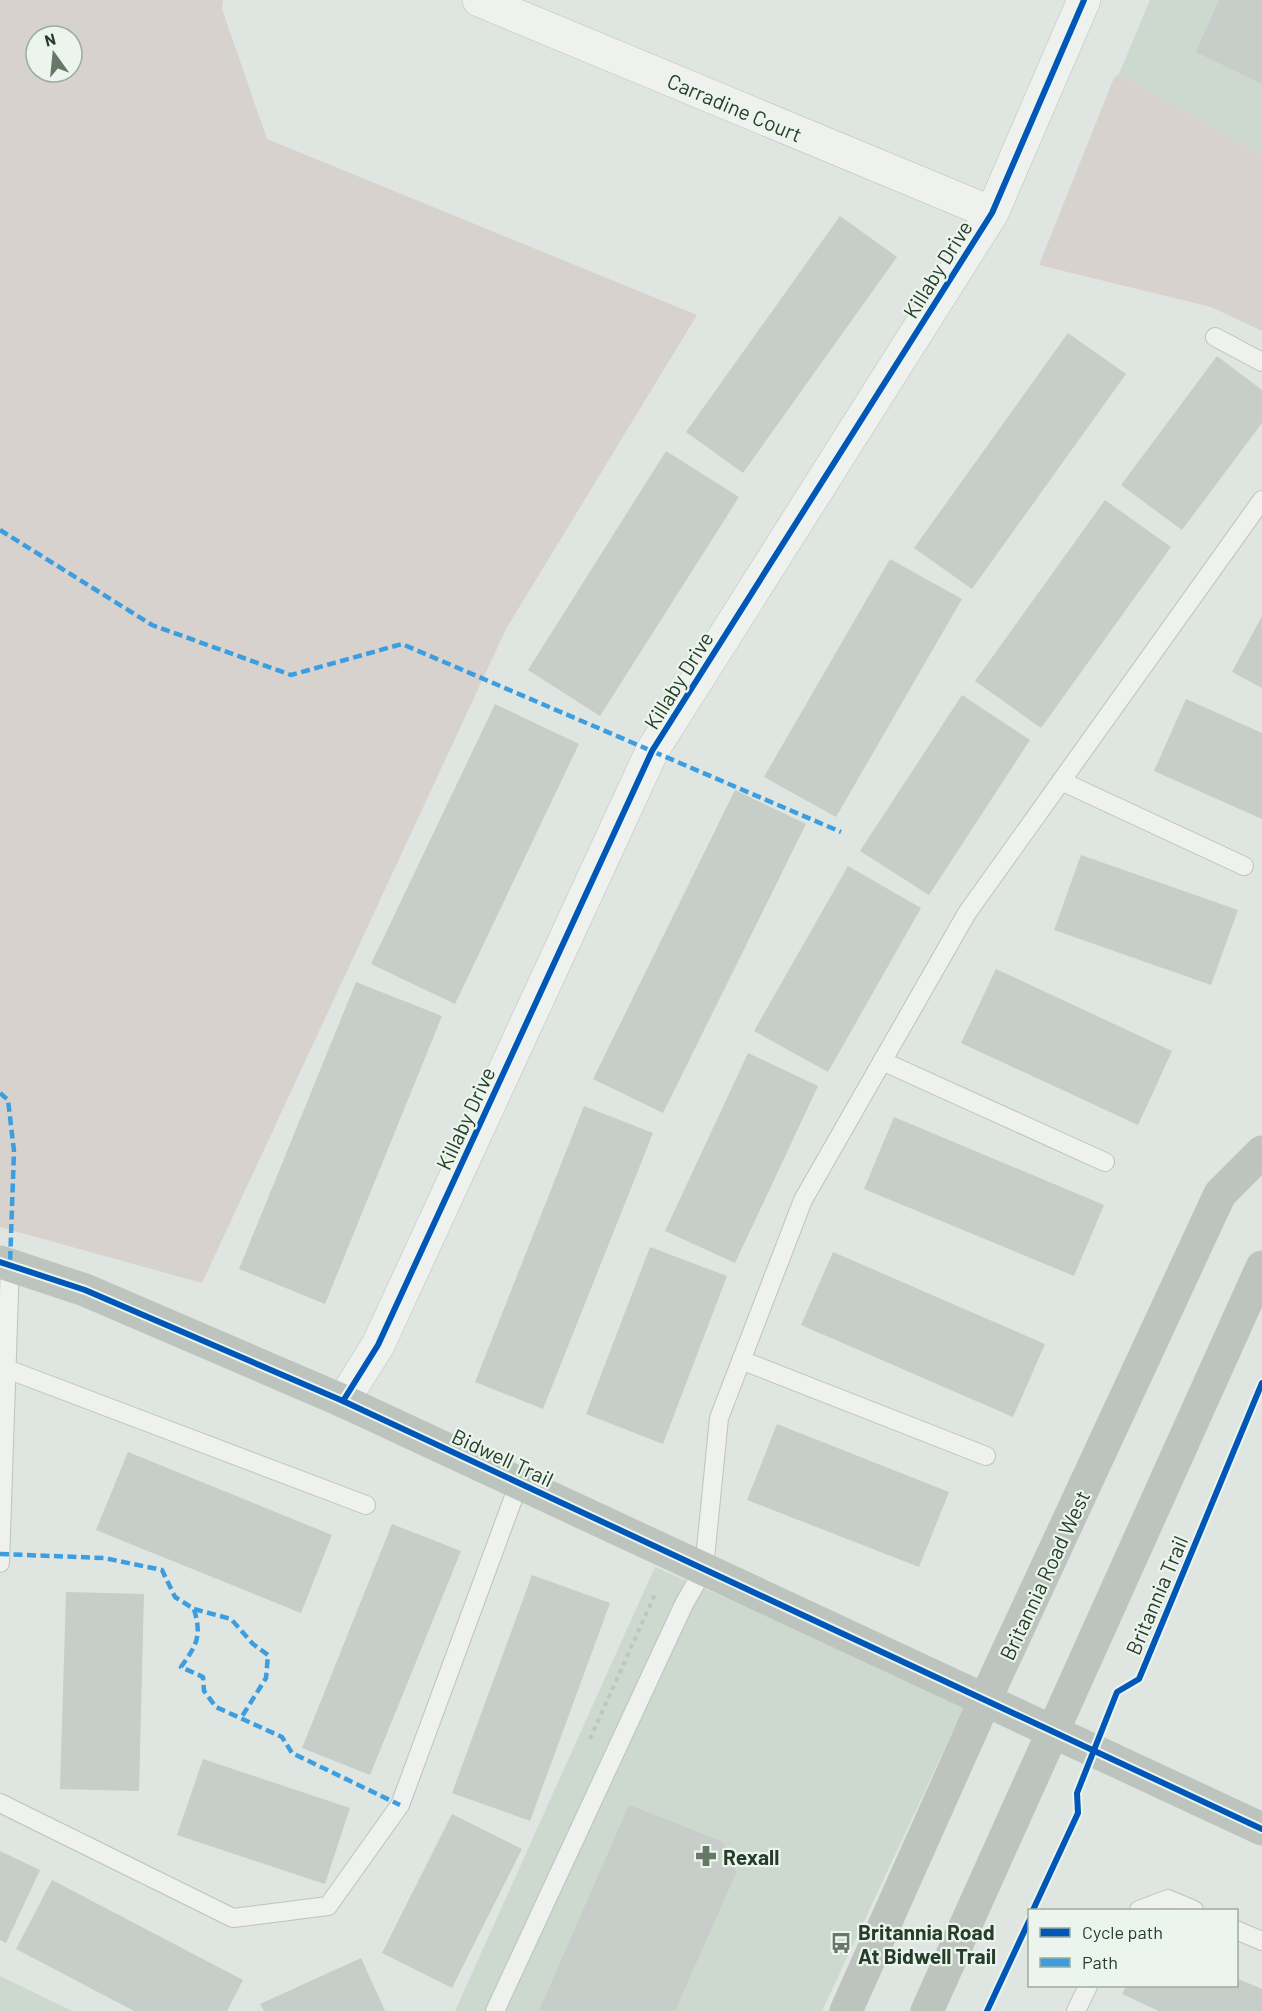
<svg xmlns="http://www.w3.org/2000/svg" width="1262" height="2011" font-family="Barlow,sans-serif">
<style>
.built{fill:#cdd8ce}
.green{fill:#d7d2cd;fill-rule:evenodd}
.building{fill:#c7cdc8}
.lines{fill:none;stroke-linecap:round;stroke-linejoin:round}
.lane-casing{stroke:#bdc3be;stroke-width:20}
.street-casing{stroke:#bdc3be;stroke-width:34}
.path{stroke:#c0c5c0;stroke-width:4;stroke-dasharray:4.5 4.5;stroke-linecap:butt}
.lane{stroke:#eef1ee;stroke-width:18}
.street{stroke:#eef1ee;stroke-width:33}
.secondary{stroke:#bdc4be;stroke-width:33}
.quiet{stroke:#3c9ee1;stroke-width:4.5;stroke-dasharray:9 4.5;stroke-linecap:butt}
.cycleway-casing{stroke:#ecf5ed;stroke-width:10}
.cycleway{stroke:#0057b8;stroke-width:6}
.labels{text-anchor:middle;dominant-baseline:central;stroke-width:4.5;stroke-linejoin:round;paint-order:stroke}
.street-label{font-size:21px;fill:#263e29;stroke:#ecf5ed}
.poi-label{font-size:21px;font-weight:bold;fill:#263e29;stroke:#ecf5ed;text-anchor:start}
</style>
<rect width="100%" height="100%" fill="#dfe5e0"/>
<!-- built -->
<g class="built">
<polygon points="1150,0 1262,0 1262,156 1119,74"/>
<polygon points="655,1567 966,1703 822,2011 455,2011"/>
<polygon points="0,1976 72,2011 0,2011"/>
</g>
<!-- green -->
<g class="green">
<path d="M 0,0 L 223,0 L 222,9 L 267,139 L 697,315 L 506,629 L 202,1283 L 0,1227 ZM 36,36 L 72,36 L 72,72 L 36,72 Z"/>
<polygon points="1119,74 1262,156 1262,331 1211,307 1039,265 1114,78"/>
</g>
<!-- building -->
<g class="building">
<polygon points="1219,0 1262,0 1262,84 1196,52"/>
<polygon points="840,216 897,257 743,473 686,432"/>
<polygon points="1068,333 1126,374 972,589 914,548"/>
<polygon points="1217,356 1262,390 1262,423 1182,530 1121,485"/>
<polygon points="666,451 739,497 600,716 528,670"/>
<polygon points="1105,500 1171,547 1041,728 975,681"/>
<polygon points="890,559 962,599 836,817 764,777"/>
<polygon points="1262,616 1262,688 1232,672"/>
<polygon points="962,695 1030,740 929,895 860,851"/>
<polygon points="1186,699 1262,733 1262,819 1154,771"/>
<polygon points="495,704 579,744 455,1004 371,964"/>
<polygon points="735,790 806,824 663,1113 593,1079"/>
<polygon points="1081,855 1238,910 1211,985 1054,930"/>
<polygon points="848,866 921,908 828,1072 754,1031"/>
<polygon points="996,969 1172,1051 1138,1125 961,1043"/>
<polygon points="356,982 442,1016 325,1304 239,1269"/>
<polygon points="748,1053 818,1086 735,1263 665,1231"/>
<polygon points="584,1106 653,1133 543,1409 475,1382"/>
<polygon points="894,1117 1104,1205 1074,1276 864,1189"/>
<polygon points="650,1247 727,1276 663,1444 586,1414"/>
<polygon points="833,1252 1045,1344 1013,1417 801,1325"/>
<polygon points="777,1424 949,1492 919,1567 747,1500"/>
<polygon points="128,1452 332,1535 301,1613 96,1530"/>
<polygon points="392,1524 461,1551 370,1775 302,1748"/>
<polygon points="532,1575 610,1603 530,1821 452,1793"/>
<polygon points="66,1592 144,1594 139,1791 60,1789"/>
<polygon points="203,1759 350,1808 325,1884 177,1835"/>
<polygon points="629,1805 721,1841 730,1852 736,1873 675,2011 539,2011"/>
<polygon points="452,1814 522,1849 452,1988 382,1953"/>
<polygon points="0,1851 40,1870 6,1943 0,1940"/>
<polygon points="52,1880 243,1980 227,2011 134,2011 16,1949"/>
<polygon points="361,1958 385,2011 264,2011 260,2004"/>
<polygon points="1236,1978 1262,1989 1262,2011 1159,2011 1122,1994 1126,1986 1236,1986"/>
</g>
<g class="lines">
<defs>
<g id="lane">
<polyline points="1215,337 1262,362"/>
<polyline points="1061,781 1244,866"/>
<polyline points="882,1061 1105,1162"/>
<polyline points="741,1360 986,1456"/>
<polyline points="7,1369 366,1505"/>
<polyline points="0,1563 10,1264"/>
<polyline points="0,1803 233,1918 328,1906 400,1805 519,1483"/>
<polyline points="1139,1910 1168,1899 1194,1910"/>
<polyline points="1236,1930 1262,1941"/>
<polyline points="495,2011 684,1604 704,1569 719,1418 803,1200 967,913 1262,500"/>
<polyline points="1076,2011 1088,1986"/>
</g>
<g id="street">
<polyline points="479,0 992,213"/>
<polyline points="343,1401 378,1345 652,751 992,213 1084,0"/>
</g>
</defs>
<!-- lane casing -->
<use href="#lane" class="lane-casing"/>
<!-- street casing -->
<use href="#street" class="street-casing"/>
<!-- path -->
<polyline class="path" points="590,1739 655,1594"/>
<!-- lane -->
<use href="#lane" class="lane"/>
<!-- street -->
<use href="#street" class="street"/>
<!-- secondary -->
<g class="secondary">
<polyline points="0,1262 85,1290 343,1401 1262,1829"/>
<polyline points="846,2011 985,1700 1220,1194 1262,1152"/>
<polyline points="927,2011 1262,1267"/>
</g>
<!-- quiet -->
<g class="quiet">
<polyline points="0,530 152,625 291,675 402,644 841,832"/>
<polyline points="0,1093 8,1100 14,1151 10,1264"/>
<path d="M 0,1554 L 104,1558 L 162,1570 L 175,1597 L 194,1609 C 202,1637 197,1644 181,1667 L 203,1677 L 204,1691 L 216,1707 L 282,1737 L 292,1753 L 400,1805"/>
<polyline points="194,1609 231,1619 253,1644 268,1655 266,1678 241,1718"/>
</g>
<defs>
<g id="cycleway">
<polyline points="0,1262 85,1290 343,1401 1262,1829"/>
<polyline points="343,1401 378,1345 652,751 992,213 1084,0"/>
<polyline points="1033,1910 1078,1813 1077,1793 1117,1692 1139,1679 1262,1383"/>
<polyline points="987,2011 1030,1919"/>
</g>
</defs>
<!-- cycleway casing -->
<use href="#cycleway" class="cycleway-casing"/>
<!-- cycleway -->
<use href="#cycleway" class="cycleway"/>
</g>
<!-- icons -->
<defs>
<symbol id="pharmacy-bare" viewBox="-9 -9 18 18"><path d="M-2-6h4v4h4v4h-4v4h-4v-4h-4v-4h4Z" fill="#677869" stroke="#ecf5ed" stroke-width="2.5" paint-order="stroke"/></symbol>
<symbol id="bus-bare" viewBox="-9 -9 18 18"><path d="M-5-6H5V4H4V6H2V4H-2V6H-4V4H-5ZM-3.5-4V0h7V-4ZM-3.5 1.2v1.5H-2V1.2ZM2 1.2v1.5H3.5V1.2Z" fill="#677869" stroke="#ecf5ed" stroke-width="2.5" paint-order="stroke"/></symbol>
</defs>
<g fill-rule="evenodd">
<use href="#pharmacy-bare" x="691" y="1841" width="30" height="30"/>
<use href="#bus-bare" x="826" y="1928" width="30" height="30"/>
</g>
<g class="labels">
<!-- street labels -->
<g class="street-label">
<text transform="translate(735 107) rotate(23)">Carradine Court</text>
<text transform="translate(937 269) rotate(-58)">Killaby Drive</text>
<text transform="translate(678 680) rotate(-58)">Killaby Drive</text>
<text transform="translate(465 1118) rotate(-65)">Killaby Drive</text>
<text transform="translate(503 1457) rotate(25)">Bidwell Trail</text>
<text transform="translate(1044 1575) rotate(-65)">Britannia Road West</text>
<text transform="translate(1156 1595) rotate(-67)">Britannia Trail</text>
</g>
<!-- poi labels -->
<g class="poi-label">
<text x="723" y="1856">Rexall</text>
<text x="858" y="1931">Britannia Road<tspan x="858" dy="24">At Bidwell Trail</tspan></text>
</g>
</g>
<!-- legend -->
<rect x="1028" y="1909" width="210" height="78" fill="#ecf5ed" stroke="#9dac9f" stroke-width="1.5"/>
<rect x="1040" y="1928" width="30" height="9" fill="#0057b8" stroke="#9dac9f" stroke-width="1.5"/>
<text x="1082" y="1939" font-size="18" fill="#263e29">Cycle path</text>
<rect x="1040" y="1958" width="30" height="9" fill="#3c9ee1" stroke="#9dac9f" stroke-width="1.5"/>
<text x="1082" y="1969" font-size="18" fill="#263e29">Path</text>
<!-- north arrow -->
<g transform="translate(54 54) rotate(345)"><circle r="28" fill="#ecf5ed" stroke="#9dac9f" stroke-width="1.5"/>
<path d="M0-4.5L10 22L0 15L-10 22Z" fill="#677869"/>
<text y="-9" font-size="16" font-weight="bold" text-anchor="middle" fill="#263e29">N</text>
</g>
</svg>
